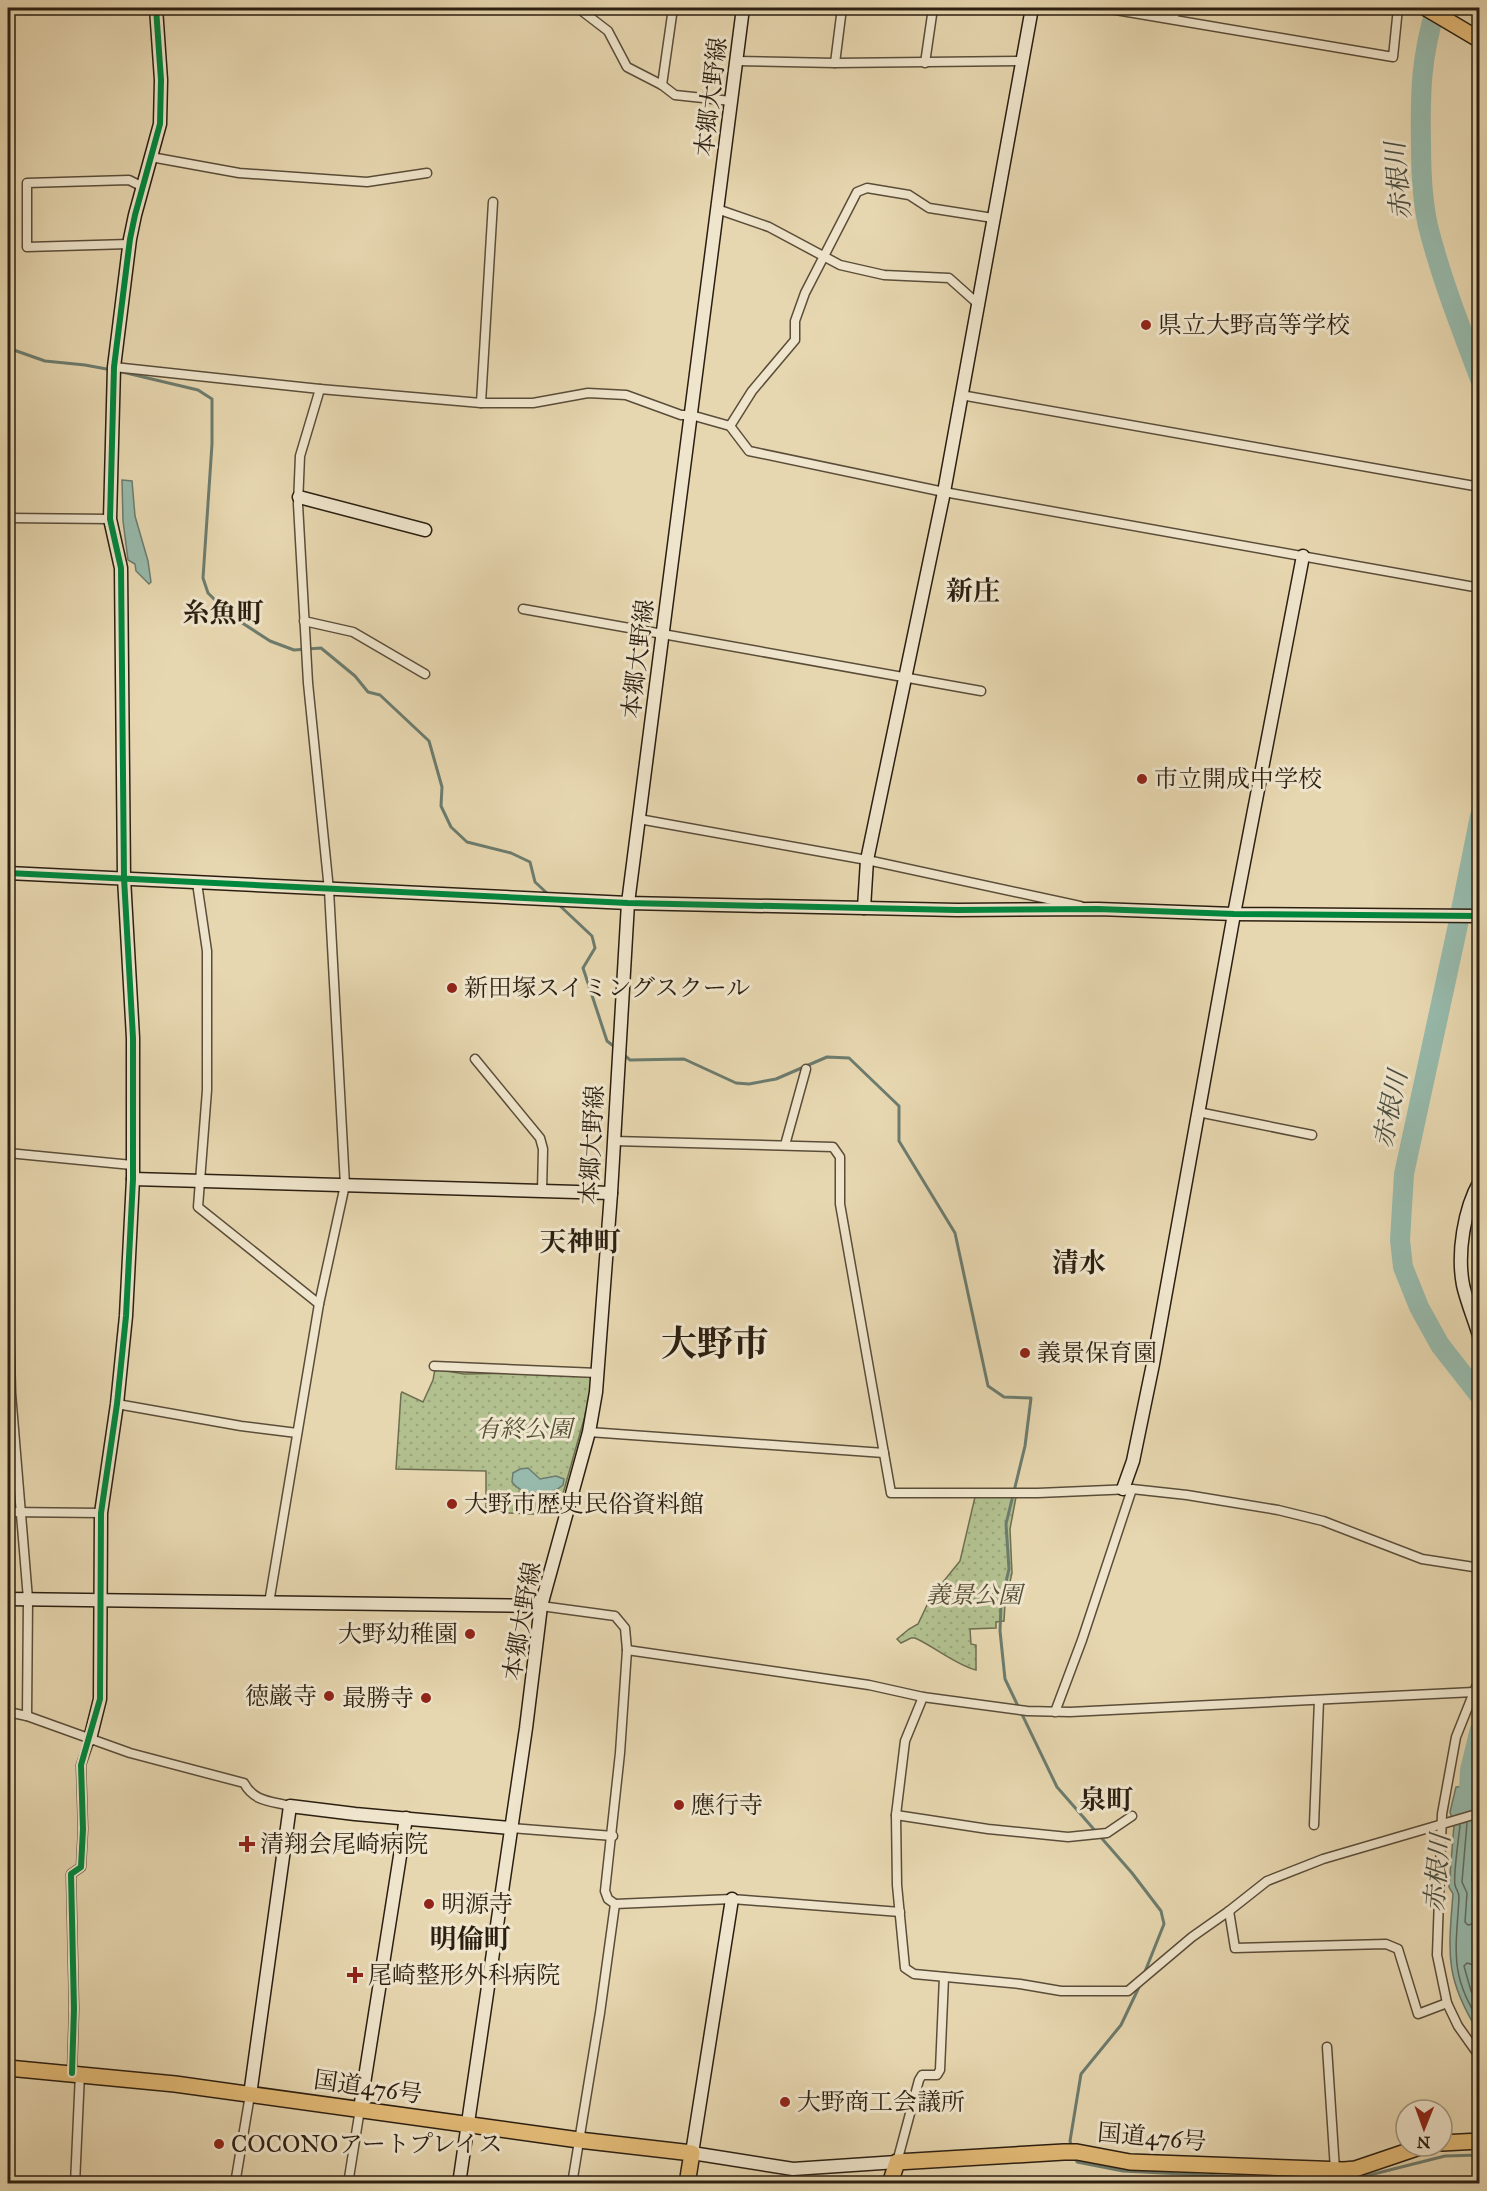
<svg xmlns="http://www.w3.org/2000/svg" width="1487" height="2191" font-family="'IM FELL Great Primer','Noto Serif JP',serif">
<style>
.park{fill:url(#park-dots);stroke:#6e6f50;stroke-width:1.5}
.water{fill:#97baac;stroke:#6c7c6e;stroke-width:1.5}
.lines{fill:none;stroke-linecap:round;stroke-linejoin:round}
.shore{stroke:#616c5e;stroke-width:1.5}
.stream{stroke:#6c7c6e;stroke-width:3}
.river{stroke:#97baac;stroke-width:20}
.street-casing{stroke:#5a4d39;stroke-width:11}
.secondary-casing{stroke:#2b1f11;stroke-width:15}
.highway-casing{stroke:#2b1f11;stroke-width:18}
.street{stroke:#efe5cc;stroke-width:8}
.secondary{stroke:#efe5cc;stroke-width:12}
.highway{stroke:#e4bc78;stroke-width:15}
.cycleway-casing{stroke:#efe5cc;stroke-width:10}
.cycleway{stroke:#00873e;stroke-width:6}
.poi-dot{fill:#8f2418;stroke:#efe5cc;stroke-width:2}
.labels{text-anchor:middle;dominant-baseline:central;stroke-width:6;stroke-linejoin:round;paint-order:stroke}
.street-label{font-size:24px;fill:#2b1f11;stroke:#efe5cc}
.poi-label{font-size:24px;fill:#2b1f11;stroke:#efe5cc;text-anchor:start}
.park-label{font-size:24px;font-style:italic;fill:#544f36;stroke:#efe5cc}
.water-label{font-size:26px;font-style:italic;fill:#4b4e40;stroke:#efe5cc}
.quarter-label{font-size:27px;font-weight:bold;fill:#2b1f11;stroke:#efe5cc}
.town-label{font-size:36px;font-weight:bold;fill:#2b1f11;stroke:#efe5cc}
</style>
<defs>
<pattern id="park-dots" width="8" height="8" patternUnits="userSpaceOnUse" patternTransform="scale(1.5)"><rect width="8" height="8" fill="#b2bf8e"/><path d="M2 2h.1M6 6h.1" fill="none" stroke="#99a479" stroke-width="1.8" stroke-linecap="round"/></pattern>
</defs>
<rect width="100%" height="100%" fill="#e7d7b0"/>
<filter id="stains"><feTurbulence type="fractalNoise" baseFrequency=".00333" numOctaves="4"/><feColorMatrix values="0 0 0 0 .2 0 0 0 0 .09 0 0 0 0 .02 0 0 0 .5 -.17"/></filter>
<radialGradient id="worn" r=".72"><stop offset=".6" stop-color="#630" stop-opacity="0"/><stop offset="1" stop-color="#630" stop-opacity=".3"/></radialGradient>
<!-- park -->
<g class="park">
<polygon points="435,1369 464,1374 523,1373 590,1376 592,1379 588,1405 557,1515 486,1512 486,1471 396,1469 401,1394 402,1392 423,1402 433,1380"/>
<path d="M 975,1497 L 1016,1497 L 1010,1529 L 1012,1573 L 1005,1604 L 1004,1621 L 996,1622 L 996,1628 L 970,1629 L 971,1644 L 976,1645 L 976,1670 C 956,1665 935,1647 915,1638 L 911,1638 L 901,1643 L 897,1639 L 909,1629 L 918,1624 L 931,1597 L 960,1561 Z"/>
</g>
<!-- water -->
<g class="water">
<polygon points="122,480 132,481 135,516 148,561 151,582 149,584 136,571 135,564 128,560 123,521"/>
<path d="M 528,1468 L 540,1479 L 556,1476 L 564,1479 L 563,1485 C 550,1497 522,1497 512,1482 L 513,1473 L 520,1469 Z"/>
<path d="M 1479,1786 C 1482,1823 1481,1861 1480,1898 C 1479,1921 1470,1957 1480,1977 L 1479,2033 C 1445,1979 1448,1955 1453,1894 L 1449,1887 L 1454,1825 L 1450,1812 L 1456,1787 Z"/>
</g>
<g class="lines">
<!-- shore -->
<g class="shore">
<polyline points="1476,1820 1472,1880 1476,1893 1475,1910 1480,1913"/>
<polyline points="1467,1823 1462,1882 1467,1893 1465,1922 1468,1925 1480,1922"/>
<path d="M 1460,1825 C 1459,1837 1453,1875 1455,1885 C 1456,1890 1459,1891 1459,1898 C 1456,1950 1449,1975 1480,2022"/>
<polyline points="1480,1967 1467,1963 1464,1966 1471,1991 1480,2007"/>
</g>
<!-- stream -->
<g class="stream">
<polyline points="8,348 45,361 85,365 112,370"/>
<polyline points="118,371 198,390 212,399 212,444 203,578 208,593 230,615 270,641 294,650 321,648 355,676 368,692 380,695 429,741 442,787 441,806 451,827 467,842 511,853 530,862 535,882 549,895"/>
<polyline points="558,904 592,936 595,948 583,968 607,1041 616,1048"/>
<polyline points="623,1054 630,1060 684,1059 736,1083 749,1084 776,1079 827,1057 849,1058 899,1106 899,1141 955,1233 988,1386 1004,1397 1031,1398 1025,1446 1006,1524 1009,1569 1001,1603 1000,1631 1005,1679 1057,1787 1132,1873 1161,1911 1164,1924 1144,1974"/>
<polyline points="1072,2148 1070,2141 1081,2074 1121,2025 1140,1985"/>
<polyline points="1075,2157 1077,2162 1123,2171 1342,2182 1445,2156 1480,2155"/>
</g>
<!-- river -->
<g class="river">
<path d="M 1436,8 C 1421,56 1420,94 1421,144 C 1421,171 1422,199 1428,226 C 1441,278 1461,328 1480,379"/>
<polyline points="1480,816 1458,925 1404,1174 1400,1240 1403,1267 1419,1307 1440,1345 1480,1396"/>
<polyline points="1468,1811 1470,1770 1480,1729"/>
</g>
<defs>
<g id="street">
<polyline points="578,8 608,31 627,67 662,85 675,95 731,101"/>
<polyline points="1104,8 1393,57 1398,8"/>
<polyline points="1172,19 1178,8"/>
<polyline points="736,61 835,63 1022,61"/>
<polyline points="835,63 842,8"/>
<polyline points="925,63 933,8"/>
<polyline points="662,85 673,8"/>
<polyline points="151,157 239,173 367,182 427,173"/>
<polyline points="717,209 769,227 840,265 884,275 949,278 977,303"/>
<polyline points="129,244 27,247 27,183 129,180 143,187"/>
<polyline points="114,367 320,389 481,403 533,403 588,393 626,395 681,415 691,415 730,426 749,451 944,492 1480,588"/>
<polyline points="961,395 1480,487"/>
<polyline points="481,403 493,202"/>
<polyline points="730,426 752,391 795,340 795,321 805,293 857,192 867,188 909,195 929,208 993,218"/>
<polyline points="8,518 110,519"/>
<polyline points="523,609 981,691"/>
<polyline points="304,621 353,632 425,674"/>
<polyline points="639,819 867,860 1080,906"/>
<polyline points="197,883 207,951 207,1090 198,1207 319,1304"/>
<polyline points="475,1059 540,1138 543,1149 542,1191"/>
<polyline points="1198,1112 1312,1135"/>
<polyline points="614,1141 833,1147 840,1157 840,1204 891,1493 1038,1493 1132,1489 1187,1495 1278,1510 1323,1521 1422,1559 1480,1568"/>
<polyline points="785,1145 806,1069"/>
<polyline points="8,1153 132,1165"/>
<polyline points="8,1275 11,1393 28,1599 27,1716"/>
<polyline points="434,1366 598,1373"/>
<polyline points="117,1404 241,1426 297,1433"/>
<polyline points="589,1432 884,1453"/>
<polyline points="8,1512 101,1513"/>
<polyline points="269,1603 319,1304 345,1185 329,890 308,683 298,504 300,456 320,389"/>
<polyline points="541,1606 615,1616 625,1628 627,1650 620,1753 605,1891 608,1899 615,1904 600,2013 572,2184"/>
<polyline points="627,1650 869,1685 923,1697 1027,1711 1070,1712 1474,1692"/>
<polyline points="1480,1677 1456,1737 1442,1814 1437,1955 1447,2003 1458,2026 1480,2057"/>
<polyline points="923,1697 905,1741 896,1815 897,1885 905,1968 914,1974 1020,1984 1061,1991 1128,1991 1192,1937 1229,1911 1267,1881 1323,1859 1480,1813"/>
<path d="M 8,1712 L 27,1716 L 130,1753 L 244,1783 C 254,1802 271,1801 290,1806"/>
<polyline points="1055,1712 1082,1640 1132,1489"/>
<polyline points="896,1815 988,1829 1068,1837 1107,1833 1132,1816"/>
<polyline points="1314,1825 1319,1700"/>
<polyline points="511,1828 613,1836"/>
<polyline points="615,1904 732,1899 900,1912"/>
<polyline points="1229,1911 1235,1948 1386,1944 1398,1949 1418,2014 1447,2003"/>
<polyline points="1327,2047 1335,2170"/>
<polyline points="72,2073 74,2009 71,1874 81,1867 83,1829 81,1765 90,1739"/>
<polyline points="897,2162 919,2080 922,2075 937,2075 940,2070 944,1977"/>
<polyline points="75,2184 80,2073"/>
<polyline points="235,2184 250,2095"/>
<polyline points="348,2184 360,2109"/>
</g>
<g id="secondary">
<polyline points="299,497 425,530"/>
<polyline points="8,873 628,903 957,910 1098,909 1234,914 1480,916"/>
<polyline points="864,908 867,860 944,492 1032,8"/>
<polyline points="133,1179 611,1193"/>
<path d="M 1480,1181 C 1464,1209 1457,1253 1463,1285 C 1467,1303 1475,1321 1480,1339"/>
<polyline points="1123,1489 1133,1461 1153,1364 1234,914 1303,556"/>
<polyline points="8,1599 541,1606"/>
<polyline points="90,1739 100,1699 101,1513 117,1404 126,1316 133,1179 133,1038 124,878 121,568 110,519 114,367 130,239 135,215 160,124 161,80 156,8"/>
<polyline points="732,1899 692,2153 793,2169 897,2162"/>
<polyline points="250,2095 290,1806 355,1814 511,1828"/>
<polyline points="360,2109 406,1818"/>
<polyline points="459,2184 526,1728 541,1606 589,1432 596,1392 611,1193 628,903 743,8"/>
</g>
<g id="highway">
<polyline points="1426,8 1480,40"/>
<polyline points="8,2068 175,2084 579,2140 692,2153 687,2184"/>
<polyline points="1442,2143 1480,2141"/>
<polyline points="890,2184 897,2162 1064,2152 1077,2152 1130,2162 1344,2170 1355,2169 1423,2146"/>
</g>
</defs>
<!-- street casing -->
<use href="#street" class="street-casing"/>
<!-- secondary casing -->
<use href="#secondary" class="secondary-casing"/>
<!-- highway casing -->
<use href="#highway" class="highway-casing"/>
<!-- street -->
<use href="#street" class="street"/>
<!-- secondary -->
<use href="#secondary" class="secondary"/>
<!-- highway -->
<use href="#highway" class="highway"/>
<defs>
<g id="cycleway">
<polyline points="8,873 628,903 957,910 1098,909 1234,914 1480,916"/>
<polyline points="72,2073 74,2009 71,1874 81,1867 83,1829 81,1765 100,1699 101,1513 117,1404 126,1316 133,1179 133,1038 124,878 121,568 110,519 114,367 130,239 135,215 160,124 161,80 156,8"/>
</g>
</defs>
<!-- cycleway casing -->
<use href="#cycleway" class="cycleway-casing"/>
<!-- cycleway -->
<use href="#cycleway" class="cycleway"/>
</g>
<!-- markers -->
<g class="poi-dot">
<circle cx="1146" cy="325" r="6"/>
<circle cx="1142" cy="779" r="6"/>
<circle cx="452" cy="988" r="6"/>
<circle cx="1025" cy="1353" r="6"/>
<circle cx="452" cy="1504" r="6"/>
<circle cx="470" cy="1634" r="6"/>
<circle cx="329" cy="1696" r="6"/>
<circle cx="426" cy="1698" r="6"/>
<circle cx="679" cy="1805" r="6"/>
<path d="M244 1835h6v6h6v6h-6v6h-6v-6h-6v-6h6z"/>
<circle cx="429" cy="1904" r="6"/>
<path d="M352 1966h6v6h6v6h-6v6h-6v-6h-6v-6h6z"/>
<circle cx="785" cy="2102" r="6"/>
<circle cx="219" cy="2144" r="6"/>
</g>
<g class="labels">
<!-- street labels -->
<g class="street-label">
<text transform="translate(711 97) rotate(-83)">本郷大野線</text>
<text transform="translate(638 659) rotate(-83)">本郷大野線</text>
<text transform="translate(592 1145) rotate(-87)">本郷大野線</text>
<text transform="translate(522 1621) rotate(-80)">本郷大野線</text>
<text transform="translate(368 2087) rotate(8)">国道476号</text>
<text transform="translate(1152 2137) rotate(5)">国道476号</text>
</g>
<!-- poi labels -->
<g class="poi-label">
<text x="1158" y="325">県立大野高等学校</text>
<text x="1154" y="779">市立開成中学校</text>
<text x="464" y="988">新田塚スイミングスクール</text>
<text x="1037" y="1353">義景保育園</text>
<text x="464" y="1504">大野市歴史民俗資料館</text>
<text x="458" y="1634" text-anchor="end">大野幼稚園</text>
<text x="317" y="1696" text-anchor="end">徳巌寺</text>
<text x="414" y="1698" text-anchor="end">最勝寺</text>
<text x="691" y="1805">應行寺</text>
<text x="260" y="1844">清翔会尾崎病院</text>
<text x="441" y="1904">明源寺</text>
<text x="368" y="1975">尾崎整形外科病院</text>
<text x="797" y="2102">大野商工会議所</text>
<text x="231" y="2144">COCONOアートプレイス</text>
</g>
<!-- park labels -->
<g class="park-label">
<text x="524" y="1429">有終公園</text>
<text x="974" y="1595">義景公園</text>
</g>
<!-- water labels -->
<g class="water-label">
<text transform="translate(1398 181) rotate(-95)">赤根川</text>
<text transform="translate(1390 1109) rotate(-78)">赤根川</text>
<text transform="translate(1437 1873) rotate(-85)">赤根川</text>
</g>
<!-- quarter labels -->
<g class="quarter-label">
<text x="973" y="590">新庄</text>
<text x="223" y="612">糸魚町</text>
<text x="580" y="1241">天神町</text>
<text x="1079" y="1262">清水</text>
<text x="1106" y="1799">泉町</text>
<text x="470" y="1938">明倫町</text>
</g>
<!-- town labels -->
<g class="town-label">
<text x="715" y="1344">大野市</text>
</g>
</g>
<!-- margin -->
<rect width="1487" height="2191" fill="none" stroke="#e7d7b0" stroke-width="30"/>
<rect x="9" y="9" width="1469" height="2173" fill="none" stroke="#2b1f11" stroke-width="3"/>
<rect x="15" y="15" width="1457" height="2161" fill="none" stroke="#2b1f11" stroke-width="1.5"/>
<!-- north arrow -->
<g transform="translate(1424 2128) rotate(181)"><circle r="28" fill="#efe5cc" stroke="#a19681" stroke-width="1.5"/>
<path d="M0-4.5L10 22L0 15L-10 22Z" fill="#8f2418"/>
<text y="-9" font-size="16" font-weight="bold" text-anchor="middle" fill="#2b1f11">N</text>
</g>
<rect width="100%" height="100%" filter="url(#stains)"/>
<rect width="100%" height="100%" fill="url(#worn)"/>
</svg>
